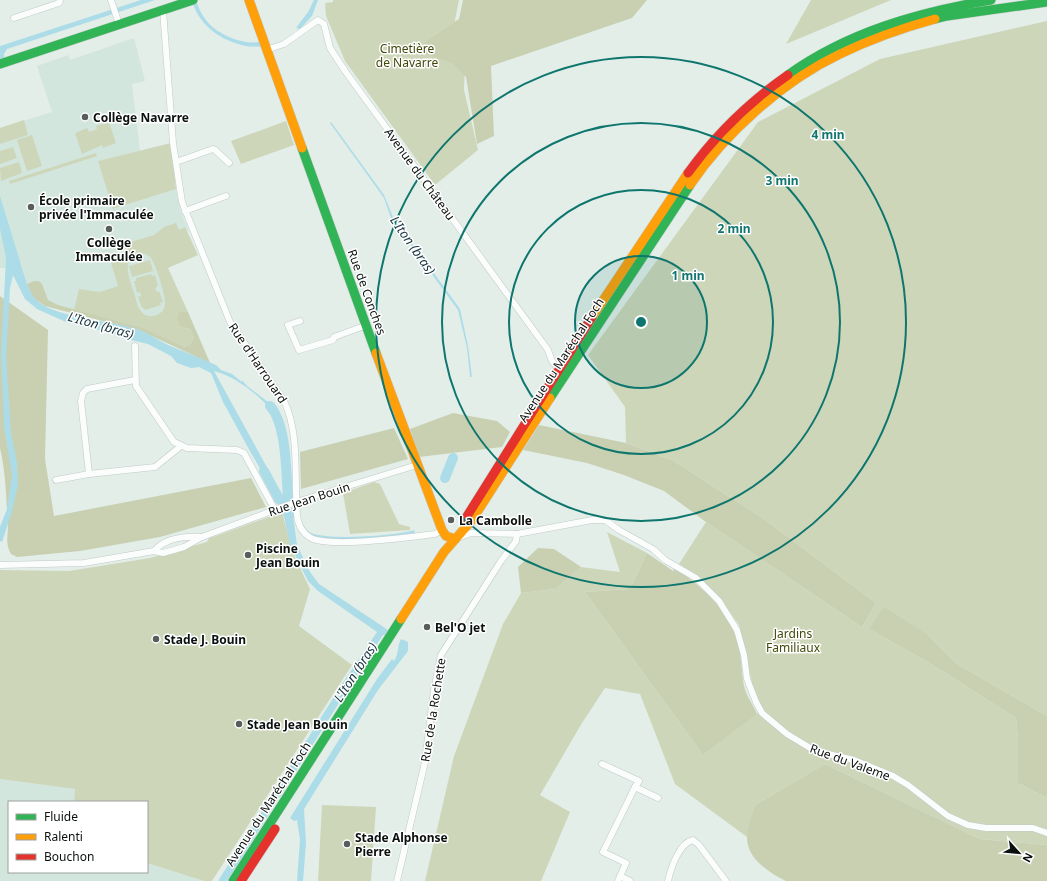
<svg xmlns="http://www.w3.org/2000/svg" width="1047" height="881" font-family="'Noto Sans',sans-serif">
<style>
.built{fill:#d2e6dd}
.green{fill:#ced6ba;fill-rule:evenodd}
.forest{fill:#c8d0b1}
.water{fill:#acdce8}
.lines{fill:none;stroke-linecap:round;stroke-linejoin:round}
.river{stroke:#acdce8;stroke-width:10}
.street-casing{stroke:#c2cac6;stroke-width:7}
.fast-casing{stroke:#c2cac6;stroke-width:10}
.slow-casing{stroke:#c2cac6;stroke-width:10}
.jam-casing{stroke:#c2cac6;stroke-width:10}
.street{stroke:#fbfcfc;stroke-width:6}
.fast{stroke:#30b455;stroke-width:9}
.slow{stroke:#ff9f0a;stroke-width:9}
.jam{stroke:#e5322d;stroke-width:9}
.ring{fill:none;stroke:#0f766e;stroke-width:2}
.poi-dot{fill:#575e5b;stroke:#fff;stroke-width:1.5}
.labels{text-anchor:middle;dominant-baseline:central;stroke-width:3;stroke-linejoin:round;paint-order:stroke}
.park-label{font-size:12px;fill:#424709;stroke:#fff}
.poi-label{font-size:12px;font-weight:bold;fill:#0b110e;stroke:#fff;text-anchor:start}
.street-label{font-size:12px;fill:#0b110e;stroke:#fff}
.water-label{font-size:13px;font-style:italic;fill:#17363f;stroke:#fff}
.centre{fill:#0f766e;stroke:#fff;stroke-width:2}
.ring-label{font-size:12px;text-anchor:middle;font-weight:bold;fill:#0f766e;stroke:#fff;stroke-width:3;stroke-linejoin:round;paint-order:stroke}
</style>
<rect width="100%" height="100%" fill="#e3eee9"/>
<!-- built -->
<g class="built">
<polygon points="134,38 145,81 132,84 140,151 98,161 114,209 176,189 181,212 189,231 158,246 210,363 141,331 45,306 27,284 21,262 5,268 0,268 0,128 52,112 37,66 68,55 70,60"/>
<polygon points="0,779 75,789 74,802 9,802 9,872 147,872 147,863 204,881 0,881"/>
</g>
<!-- green -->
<g class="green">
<polygon points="333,0 459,0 455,20 465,62 464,90 478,150 435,185 345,61 326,16 325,3 333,2"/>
<polygon points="811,0 891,0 786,44"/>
<polygon points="1047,21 1047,716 957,664 928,635 869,629 933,665 1016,718 1018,741 1018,783 1047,798 1047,845 980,839 825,764 755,805 747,837 675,784 640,694 605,688 582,723 540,795 570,812 541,881 425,881 454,756 503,624 521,593 555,589 581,567 620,572 607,532 647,553 630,589 585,592 703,755 763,709 753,687 739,625 720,598 699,577 679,564 706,522 862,627 876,603 764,519 672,460 626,443 625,407 588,355 758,122 880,59"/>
<polygon points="24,120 28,135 0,144 0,128"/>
<polygon points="286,121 294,145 241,164 231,141"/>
<polygon points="109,122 116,143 103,148 102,145 82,154 75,133 87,128 89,132 97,129 96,126"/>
<polygon points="32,135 42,166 27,171 17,140"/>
<polygon points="171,143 176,189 113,209 98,161"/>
<polygon points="13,147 17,158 0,164 0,151"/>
<polygon points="96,153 97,156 10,184 9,181"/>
<polygon points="19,162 22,173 1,181 0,168"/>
<path d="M 176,223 L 179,230 L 185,227 L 198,255 L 168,268 L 188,312 L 180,312 L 186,329 L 191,330 L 194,337 L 190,345 L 185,347 L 143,328 L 74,310 L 79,289 L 100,292 L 118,286 L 111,263 L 125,259 L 125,256 L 127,255 L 124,244 L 154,235 L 164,227 ZM 139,253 C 143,253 147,254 150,257 C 155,261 166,297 165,304 C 165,310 160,315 153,316 C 148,317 143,315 140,310 C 137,306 136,298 134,293 C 130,280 120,259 139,253 Z"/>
<polygon points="150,260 153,271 132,277 129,266"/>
<polygon points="151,274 152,276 155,275 158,286 155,288 157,292 159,291 163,302 160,303 161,305 145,310 144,308 142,308 138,297 141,296 140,292 137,293 134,281 136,281 136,278"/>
<polygon points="374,482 380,484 399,524 410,527 410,530 350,534 343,493"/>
<polygon points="282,512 293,553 310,589 299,626 352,665 212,881 204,881 147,863 147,802 74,802 75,789 0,779 0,570 69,571 150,558 207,542 209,538 213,537"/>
<polygon points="322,805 376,807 371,881 318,881"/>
</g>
<!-- forest -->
<g class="forest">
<polygon points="463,0 647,0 632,18 491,66 494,136 477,144 466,77 452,63 423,53 421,45 459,19"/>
<polygon points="34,281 39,281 42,284 48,300 58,305 143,328 185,347 190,345 194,337 191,330 180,326 177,317 180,312 188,312 210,363 141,331 45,306 33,298 27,284"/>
<path d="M 0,296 L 48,330 L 45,459 L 54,516 L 251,478 L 266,507 L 160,537 L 80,551 L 17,557 L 11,554 C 5,544 8,536 8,524 C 6,499 6,473 0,448 Z"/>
<polygon points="453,413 497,421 510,432 502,447 419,457 410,429"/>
<polygon points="539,425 626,443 672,460 764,519 876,603 862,627 706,522 664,491 624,475 587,463 523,450"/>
<polygon points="394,428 408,459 301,489 300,452"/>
<polygon points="538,548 554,549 581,567 555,589 521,593 518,567"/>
<path d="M 647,553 L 673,571 L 675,568 C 702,587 727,608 737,640 C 742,654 741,671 744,686 C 746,695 753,705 757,714 L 703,755 L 585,592 L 630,589 Z"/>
<polygon points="884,607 928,635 957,664 1047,716 1047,798 1018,783 1018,741 1016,718 933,665 869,629"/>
<path d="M 825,764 L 980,839 L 1047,845 L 1047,881 L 786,881 C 769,873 746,858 747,836 C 748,826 752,815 755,805 Z"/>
</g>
<!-- water -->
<g class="water">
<polygon points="141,0 155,0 7,49 4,54 4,58 0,59 0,46"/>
<polygon points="314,0 318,0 312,16 300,29 296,28 308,12"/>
<path d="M 197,3 C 199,9 202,15 206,20 C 216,34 242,45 260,42 L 262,47 C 257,46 251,47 246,46 C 222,41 201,27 193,4 Z"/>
<polygon points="331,122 384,195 393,217 460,309 468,346 472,377 470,377 467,348 458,310 391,218 384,198 330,123"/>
<path d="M 0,196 L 27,284 C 31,293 34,300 43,305 C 63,317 108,321 132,328 C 146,331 156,339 168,345 C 184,352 201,358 216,365 L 221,370 L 232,374 L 242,382 L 242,380 L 247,386 L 272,405 L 274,403 L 280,415 L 275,416 C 263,397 235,376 214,371 L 274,480 L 268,482 L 251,453 L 223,402 L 211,373 L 199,367 L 191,368 L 177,363 L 171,356 L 148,344 L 131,340 L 130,338 L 66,322 L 37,309 L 25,299 L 13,275 L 10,288 L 6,357 L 11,433 L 17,463 L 18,485 L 11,515 L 2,542 L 0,541 L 0,527 L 7,509 L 12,475 L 4,427 L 3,398 L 1,354 L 6,258 L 0,229 Z"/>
<polygon points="290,484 290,500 279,504 271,490 278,488 285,498 284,486"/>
<polygon points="292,508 297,545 310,572 319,584 388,630 385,635 383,635 361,668 227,881 218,881 344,681 377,632 318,591 308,581 290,545 283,511"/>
<path d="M 299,517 C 302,521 304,528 309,532 C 323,541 397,536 414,530 L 415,533 C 393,535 328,546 310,535 C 304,531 302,523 299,517 Z"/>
<path d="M 401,639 L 408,642 L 408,651 L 378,690 L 304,809 L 306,843 L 303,881 L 297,881 L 300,840 L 297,820 L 294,821 L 290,818 L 377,679 L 392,659 L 394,661 C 399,654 397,646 401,639 Z"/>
</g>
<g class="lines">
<!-- river -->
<g class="river">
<path d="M 270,406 C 287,425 286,473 288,499"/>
<polyline points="264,471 279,499 283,502 289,516"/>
<polyline points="445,478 453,458"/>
</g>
<defs>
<g id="street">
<polyline points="111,0 119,24"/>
<path d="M 163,10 L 173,143 L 182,202 L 230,322 L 284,401 C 300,433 294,480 297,515 C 298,525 302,533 311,538 C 331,548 409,537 435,534 L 442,530"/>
<polyline points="14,18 59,3 60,0"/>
<polyline points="266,50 284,44 318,20 324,24 330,48 345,71 548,350 552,361 560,371"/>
<polyline points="176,162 213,149 215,150 229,163"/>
<polyline points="185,211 226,196"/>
<polyline points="300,321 288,325 299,350 333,340 334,337 367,325"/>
<polyline points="135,346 136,386 174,442 187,448 237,450 244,453 275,510"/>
<polyline points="89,474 155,467 181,446"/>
<polyline points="56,480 89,474 81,401 83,393 87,389 135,380"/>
<polyline points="458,538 471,533 517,534 592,520 605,520 619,530 653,549 665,560 696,578 719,601 737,630 744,655 747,679 756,702 762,713 787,734 815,751 854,760 893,776 908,785 948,816 968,825 986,828 1033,828 1047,833"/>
<path d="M 154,551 C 165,538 186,536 202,537"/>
<polyline points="0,565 84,563 154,551 163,553 184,547 202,537 296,502 417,465"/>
<polyline points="602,764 639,781 635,787"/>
<polyline points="620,876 630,881"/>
<polyline points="397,881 425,762 434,690 441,655 501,561 516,541 517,534"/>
<polyline points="618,881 626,863 603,852 635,787 658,798"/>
<path d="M 668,881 C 671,868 679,843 693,840 L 699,845 L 726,881"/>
</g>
<g id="fast">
<polyline points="935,19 947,16 1047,2"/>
<polyline points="0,64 193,0"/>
<path d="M 788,75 C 848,32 919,12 991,0"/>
<polyline points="302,148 376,353"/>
<polyline points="550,398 690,185"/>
<polyline points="233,881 401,619"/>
</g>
<g id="slow">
<polyline points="249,0 302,148"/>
<path d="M 690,185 C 725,133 783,81 840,54 C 871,39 902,28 935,19"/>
<polyline points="592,317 688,173"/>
<polyline points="376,353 442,530 446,536 455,539"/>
<polyline points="401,619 444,552 472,520 550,398"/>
</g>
<g id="jam">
<path d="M 688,173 C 716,134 749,102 788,75"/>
<polyline points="464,521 592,317"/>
<polyline points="241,881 275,829"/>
</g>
</defs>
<!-- street casing -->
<use href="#street" class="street-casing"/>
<!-- fast casing -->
<use href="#fast" class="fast-casing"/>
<!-- slow casing -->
<use href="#slow" class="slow-casing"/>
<!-- jam casing -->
<use href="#jam" class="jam-casing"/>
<!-- street -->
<use href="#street" class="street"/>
<!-- fast -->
<use href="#fast" class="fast"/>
<!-- slow -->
<use href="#slow" class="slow"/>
<!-- jam -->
<use href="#jam" class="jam"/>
</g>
<!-- distance rings -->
<circle cx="641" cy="322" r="66" fill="#0f766e" fill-opacity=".12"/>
<g class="ring">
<circle cx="641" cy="322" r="66"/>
<circle cx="641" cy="322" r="132"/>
<circle cx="641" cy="322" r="199"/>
<circle cx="641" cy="322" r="265"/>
</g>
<!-- markers -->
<g class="poi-dot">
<circle cx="85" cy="117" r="4"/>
<circle cx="31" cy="207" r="4"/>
<circle cx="109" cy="229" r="4"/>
<circle cx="451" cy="520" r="4"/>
<circle cx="248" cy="555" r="4"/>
<circle cx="427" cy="627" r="4"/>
<circle cx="156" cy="639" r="4"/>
<circle cx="239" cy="724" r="4"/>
<circle cx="347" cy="844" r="4"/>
</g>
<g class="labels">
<!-- park labels -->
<g class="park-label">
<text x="407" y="48">Cimetière<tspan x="407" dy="14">de Navarre</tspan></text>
<text x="793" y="633">Jardins<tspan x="793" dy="14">Familiaux</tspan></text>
</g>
<!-- poi labels -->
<g class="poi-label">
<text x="93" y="117">Collège Navarre</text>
<text x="39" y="200">École primaire<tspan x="39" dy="14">privée l'Immaculée</tspan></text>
<text x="109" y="242" text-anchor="middle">Collège<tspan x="109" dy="14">Immaculée</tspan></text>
<text x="459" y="520">La Cambolle</text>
<text x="256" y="548">Piscine<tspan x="256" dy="14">Jean Bouin</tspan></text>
<text x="435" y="627">Bel'O jet</text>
<text x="164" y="639">Stade J. Bouin</text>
<text x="247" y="724">Stade Jean Bouin</text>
<text x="355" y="837">Stade Alphonse<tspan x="355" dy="14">Pierre</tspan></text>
</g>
<!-- street labels -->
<g class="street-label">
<text transform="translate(420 174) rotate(54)">Avenue du Château</text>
<text transform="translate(367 292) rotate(70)">Rue de Conches</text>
<text transform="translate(561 360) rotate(-57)">Avenue du Maréchal Foch</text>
<text transform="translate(258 363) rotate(56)">Rue d'Harrouard</text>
<text transform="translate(309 499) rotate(-18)">Rue Jean Bouin</text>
<text transform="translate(433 710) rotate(-81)">Rue de la Rochette</text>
<text transform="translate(850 762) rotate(20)">Rue du Valeme</text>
<text transform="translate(268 804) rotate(-57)">Avenue du Maréchal Foch</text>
</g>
<!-- water labels -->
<g class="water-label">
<text transform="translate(413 245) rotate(55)">L'Iton (bras)</text>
<text transform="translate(101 325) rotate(16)">L'Iton (bras)</text>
<text transform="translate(355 672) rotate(-57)">L'Iton (bras)</text>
</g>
</g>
<circle cx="641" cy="322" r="6" class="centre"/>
<g class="ring-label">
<text x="828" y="139">4 min</text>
<text x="782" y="185">3 min</text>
<text x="734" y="233">2 min</text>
<text x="688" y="280">1 min</text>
</g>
<!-- legend -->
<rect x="8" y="801" width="140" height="72" fill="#ffffff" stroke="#9da09f"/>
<rect x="16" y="814" width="20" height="6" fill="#30b455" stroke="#9da09f"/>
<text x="44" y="821" font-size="12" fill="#0b110e">Fluide</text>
<rect x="16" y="834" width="20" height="6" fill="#ff9f0a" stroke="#9da09f"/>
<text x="44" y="841" font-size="12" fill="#0b110e">Ralenti</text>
<rect x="16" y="854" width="20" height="6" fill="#e5322d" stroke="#9da09f"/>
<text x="44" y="861" font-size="12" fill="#0b110e">Bouchon</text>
<!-- north arrow -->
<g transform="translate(1019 853) rotate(117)" stroke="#ffffff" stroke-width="3" paint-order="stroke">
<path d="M0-3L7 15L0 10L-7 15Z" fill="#0b110e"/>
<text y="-6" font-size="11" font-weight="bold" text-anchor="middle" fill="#0b110e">N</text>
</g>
</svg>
